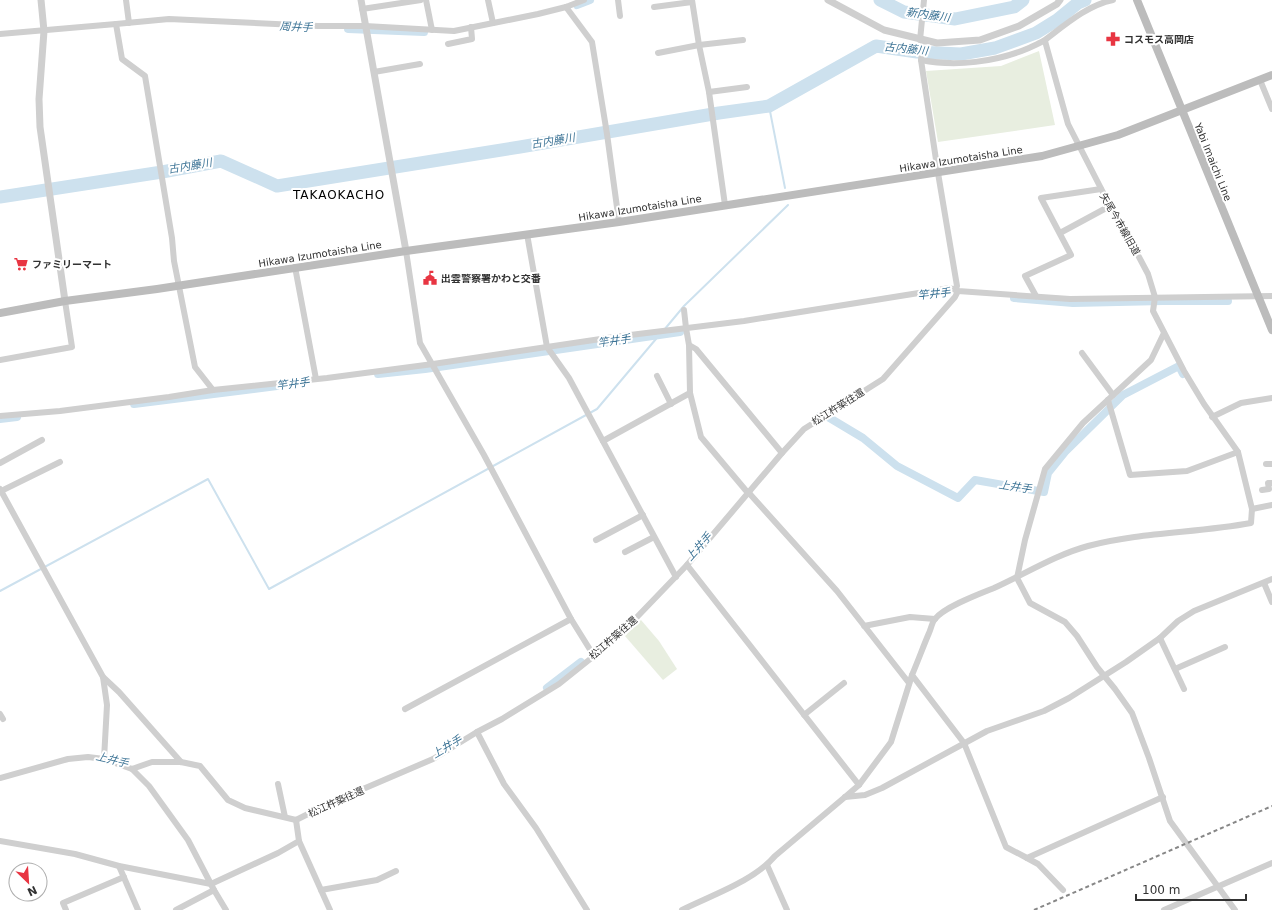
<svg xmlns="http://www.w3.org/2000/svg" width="1272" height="910" font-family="'DejaVu Sans','Noto Sans JP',sans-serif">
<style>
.green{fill:#e8eee0}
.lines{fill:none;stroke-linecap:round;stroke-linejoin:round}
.stream{stroke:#cde1ee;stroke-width:2}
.canal{stroke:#cde1ee;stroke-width:8}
.river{stroke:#cde1ee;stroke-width:13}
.minor{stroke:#cfcfcf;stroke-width:6}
.tertiary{stroke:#cfcfcf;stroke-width:7}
.secondary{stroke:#bcbcbc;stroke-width:8}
.rail{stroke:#878787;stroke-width:2;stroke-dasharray:4 3;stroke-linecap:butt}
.labels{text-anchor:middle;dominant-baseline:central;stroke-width:4;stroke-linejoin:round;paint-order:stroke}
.poi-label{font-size:10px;font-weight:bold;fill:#323232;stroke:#fff;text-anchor:start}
.street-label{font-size:10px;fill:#323232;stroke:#fff}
.water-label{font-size:11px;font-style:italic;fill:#3d7496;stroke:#fff}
.quarter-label{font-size:12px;letter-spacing:1px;fill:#000;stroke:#fff}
</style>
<rect width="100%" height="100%" fill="#fff"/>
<!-- green -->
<g class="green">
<polygon points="1039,51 1055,125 938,142 926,71 1001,66"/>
<polygon points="641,620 659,641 677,669 663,680 625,636"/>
</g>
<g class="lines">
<!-- stream -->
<g class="stream">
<polyline points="769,106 785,188"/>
<polyline points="664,330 684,306 788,205"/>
<polyline points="0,591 208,479 269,589 597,409 661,333"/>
</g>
<!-- canal -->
<g class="canal">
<polyline points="577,5 590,0"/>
<polyline points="348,29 424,32"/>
<polyline points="1014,298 1073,303 1163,301 1228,301"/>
<polyline points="378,374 425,369 680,332"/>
<polyline points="134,404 277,386"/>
<polyline points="819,416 823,414 863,438 897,466 958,498 975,480 1044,492 1048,473 1065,452 1123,395 1179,366 1183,374"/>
<polyline points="0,419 17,417"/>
<polyline points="547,688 581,662"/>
</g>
<!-- river -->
<g class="river">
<polyline points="880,0 904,12 955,19 1014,7 1023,0"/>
<polyline points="0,197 162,172 221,161 277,186 520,147 719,113 769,106 876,46 917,52 961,54 995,48 1036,33 1057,20 1078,3 1085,0"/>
</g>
<!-- minor -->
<g class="minor">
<polyline points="126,0 129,23"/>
<polyline points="426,0 432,30"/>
<polyline points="488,0 493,23"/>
<polyline points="618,0 620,16"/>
<polyline points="692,0 699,45 709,92 725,205"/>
<polyline points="566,7 592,42 607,134 619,222"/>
<polyline points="654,7 692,2"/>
<polyline points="362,9 421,0"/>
<polyline points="0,34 116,24"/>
<polyline points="920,40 924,0"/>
<polyline points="924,40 921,60 938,173 957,286 955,289"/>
<path d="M 1045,41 L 1068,124 L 1110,206 L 1139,257 L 1148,274 L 1155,297 L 1153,311 L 1184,371 L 1204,404 L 1238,452 L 1252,509 L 1251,523 C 1197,533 1141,532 1088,546 C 1055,555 1025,574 994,588 C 979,594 944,607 935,619 C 932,622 931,629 929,633 C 923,647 918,661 912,675 L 964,743 L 1006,847 L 1027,858 L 1163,797"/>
<polyline points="448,44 472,39 471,27"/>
<polyline points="658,53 699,45 743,40"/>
<path d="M 921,60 C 956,67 996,62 1029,48 C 1034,45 1041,43 1045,40 C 1066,24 1088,5 1113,0"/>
<polyline points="374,72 420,64"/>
<polyline points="1260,80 1272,109"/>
<polyline points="709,92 747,87"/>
<polyline points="1060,233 1110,206"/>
<polyline points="527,234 547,347 569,378 676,577"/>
<polyline points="406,251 420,343 484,455 571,619 594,656"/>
<polyline points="295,267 316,379"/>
<polyline points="1036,296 1025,276 1071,255 1041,198 1101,189"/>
<polyline points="684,310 686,328 689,345 696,349 782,453"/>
<polyline points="1164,333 1151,360 1083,423 1045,469 1025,540 1017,578 1030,603 1065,622 1077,636 1097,667 1115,689 1132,713 1149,758 1170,821 1235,910"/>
<polyline points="689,345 690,393 701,437 748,493"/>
<polyline points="1082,353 1113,395"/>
<polyline points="0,360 72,347 65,301"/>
<polyline points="657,376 671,404"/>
<polyline points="213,390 195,367 174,261 172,238 145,76 122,59 116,24 169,19 318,26 365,26 454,31 538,14 566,7 584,0"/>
<polyline points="1108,400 1130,475 1187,471 1238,452"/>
<polyline points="0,416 60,411 169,397 213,390 327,378 433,364 614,337 744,321 950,288 958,291 1070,299 1272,296"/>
<polyline points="1212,417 1241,403 1272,398"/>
<polyline points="603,441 690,393"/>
<polyline points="0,463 42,440"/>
<polyline points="1266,464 1272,464"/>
<polyline points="0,489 103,677 119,692 181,762"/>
<polyline points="1262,490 1269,489 1268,483 1272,483"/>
<polyline points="1,491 60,462"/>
<polyline points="749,493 837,591 909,683"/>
<polyline points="1252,509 1272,505"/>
<polyline points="596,540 643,515"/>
<polyline points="625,552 654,537"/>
<polyline points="687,565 859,785"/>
<polyline points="1264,583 1272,602"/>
<polyline points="864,626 910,617 935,619"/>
<polyline points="1160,638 1184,689"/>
<polyline points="1175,669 1225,647"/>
<polyline points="103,677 107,705 104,759"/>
<polyline points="405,709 571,619"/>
<polyline points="0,714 3,719"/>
<polyline points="804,715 844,683"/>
<polyline points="477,732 504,784 536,828 587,910"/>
<polyline points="132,769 149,786 188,840 214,890 226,910"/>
<polyline points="0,778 68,759 88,757 104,759 132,769 152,762 181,762 200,766 228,800 245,808 296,820 328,804 433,759 477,732 502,719 559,684 594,656 637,617 687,565 782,453 804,429 883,379 955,297 958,291"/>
<polyline points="278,784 285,817"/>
<polyline points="845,797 865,795 882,788 987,731 1044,711 1069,698 1126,662 1160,638 1178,621 1194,611 1272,579"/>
<polyline points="0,841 75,854 119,866 211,884 278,853 299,841 296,820"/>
<polyline points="299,841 330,910"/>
<polyline points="1027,858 1038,864 1063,890"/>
<polyline points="767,865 787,910"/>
<polyline points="119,866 138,910"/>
<polyline points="321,890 377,880 396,871"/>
<polyline points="66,910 63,903 124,877"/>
<polyline points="176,910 214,890"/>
<path d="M 682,910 C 712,895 754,881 775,856 L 845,797 L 859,785 L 891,742 L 912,675"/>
<polyline points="1164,910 1272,863"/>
</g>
<!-- tertiary -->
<g class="tertiary">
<polyline points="41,0 44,31 39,99 40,127 65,301"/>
<polyline points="361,0 406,251"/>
<polyline points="828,0 884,30 937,43 980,40 1019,26 1057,4 1060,0"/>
</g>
<!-- secondary -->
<g class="secondary">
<polyline points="1137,0 1272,330"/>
<polyline points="0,313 65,301 157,289 406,251 619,222 1042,156 1118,135 1272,75"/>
</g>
<!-- rail -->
<polyline class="rail" points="1034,910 1272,806"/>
</g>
<!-- icons -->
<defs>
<symbol id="pharmacy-bare" viewBox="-9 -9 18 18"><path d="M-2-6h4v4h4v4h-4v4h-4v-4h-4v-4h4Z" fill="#e83542" stroke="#fff" stroke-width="2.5" paint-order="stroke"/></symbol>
<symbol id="supermarket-bare" viewBox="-9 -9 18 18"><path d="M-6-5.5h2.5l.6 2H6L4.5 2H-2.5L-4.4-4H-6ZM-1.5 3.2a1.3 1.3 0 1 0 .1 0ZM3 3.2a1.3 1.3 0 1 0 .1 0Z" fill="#e83542" stroke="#fff" stroke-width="2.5" paint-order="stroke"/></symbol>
<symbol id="civic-bare" viewBox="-9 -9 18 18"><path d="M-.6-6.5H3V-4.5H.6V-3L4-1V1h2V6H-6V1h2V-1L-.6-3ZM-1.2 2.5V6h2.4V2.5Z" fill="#e83542" stroke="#fff" stroke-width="2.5" paint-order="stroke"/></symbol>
</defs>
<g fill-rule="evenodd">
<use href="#pharmacy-bare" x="1103" y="29" width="20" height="20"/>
<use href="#supermarket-bare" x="11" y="254" width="20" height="20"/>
<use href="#civic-bare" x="420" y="268" width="20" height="20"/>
</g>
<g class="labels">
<!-- poi labels -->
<g class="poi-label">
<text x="1124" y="39">コスモス高岡店</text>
<text x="32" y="264">ファミリーマート</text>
<text x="441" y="278">出雲警察署かわと交番</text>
</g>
<!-- street labels -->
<g class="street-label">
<text transform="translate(961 159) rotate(-9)">Hikawa Izumotaisha Line</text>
<text transform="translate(1213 162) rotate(68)">Yabi Imaichi Line</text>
<text transform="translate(640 208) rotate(-9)">Hikawa Izumotaisha Line</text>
<text transform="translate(1120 224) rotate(60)">矢尾今市線旧道</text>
<text transform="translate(320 254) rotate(-9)">Hikawa Izumotaisha Line</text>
<text transform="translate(838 407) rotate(-32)">松江杵築往還</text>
<text transform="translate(613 638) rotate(-41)">松江杵築往還</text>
<text transform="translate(336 802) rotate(-24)">松江杵築往還</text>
</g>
<!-- water labels -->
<g class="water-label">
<text transform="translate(928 15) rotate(8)">新内藤川</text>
<text transform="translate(296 27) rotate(3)">周井手</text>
<text transform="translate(906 49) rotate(6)">古内藤川</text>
<text transform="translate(553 141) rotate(-9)">古内藤川</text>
<text transform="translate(190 166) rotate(-9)">古内藤川</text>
<text transform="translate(934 294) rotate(-6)">竿井手</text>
<text transform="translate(614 341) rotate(-8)">竿井手</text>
<text transform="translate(293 384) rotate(-7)">竿井手</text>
<text transform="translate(1015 487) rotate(9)">上井手</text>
<text transform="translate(699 547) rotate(-48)">上井手</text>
<text transform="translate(447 747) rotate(-31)">上井手</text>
<text transform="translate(112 760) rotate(14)">上井手</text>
</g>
<!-- quarter labels -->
<g class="quarter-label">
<text x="339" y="195">TAKAOKACHO</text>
</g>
</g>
<!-- north arrow -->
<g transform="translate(28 882) rotate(155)"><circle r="19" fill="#ffffff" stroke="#adadad"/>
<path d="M0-3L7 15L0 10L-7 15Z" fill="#e83542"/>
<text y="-6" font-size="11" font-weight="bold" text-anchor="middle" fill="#323232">N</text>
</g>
<!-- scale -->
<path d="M1136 894v6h110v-6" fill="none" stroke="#323232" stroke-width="2"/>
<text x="1142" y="894" font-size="12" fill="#323232" stroke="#ffffff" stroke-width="3" paint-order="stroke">100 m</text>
</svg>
